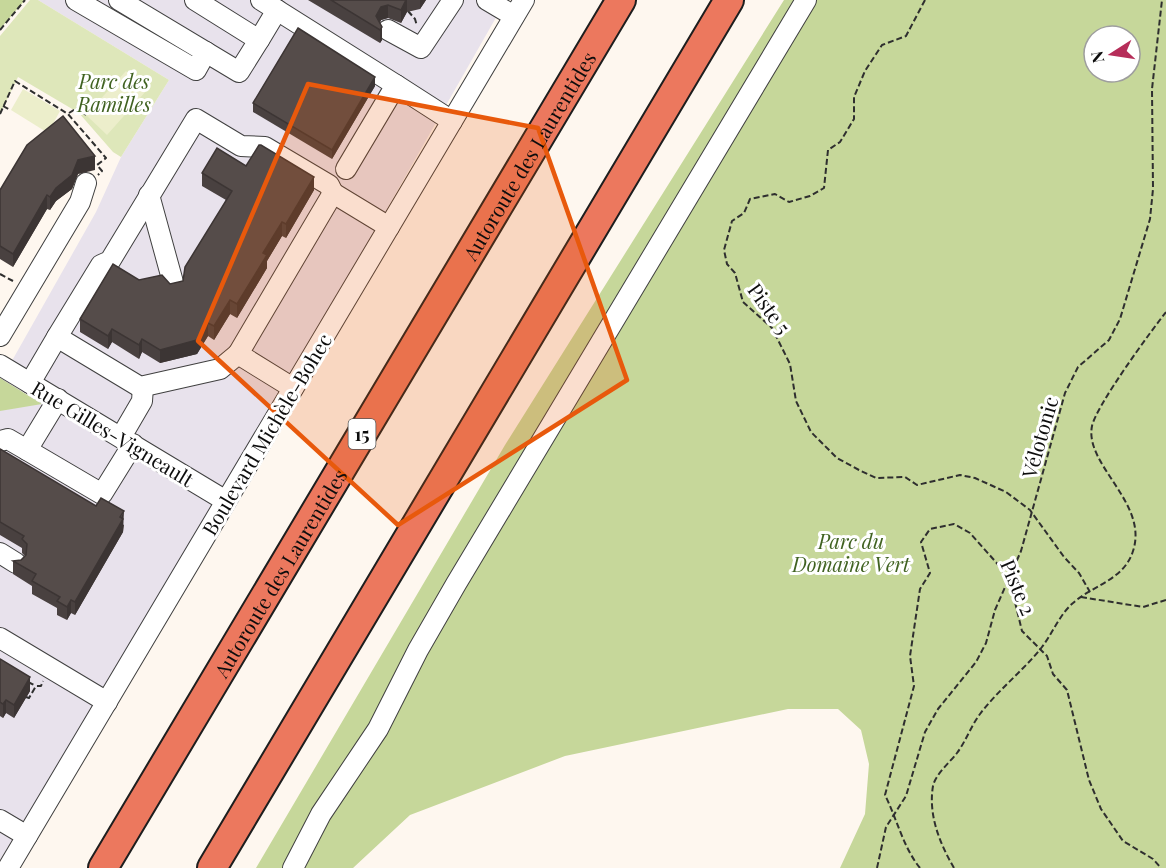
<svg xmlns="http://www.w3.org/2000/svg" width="1166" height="868" font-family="'Playfair Display',serif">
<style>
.industrial{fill:#e8e2ec}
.green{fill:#dee7ba}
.forest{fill:#c6d79a;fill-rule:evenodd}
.pitch{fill:#eceecb}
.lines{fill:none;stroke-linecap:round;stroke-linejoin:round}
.minor-casing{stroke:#404040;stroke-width:22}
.highway-casing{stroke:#1e1e1e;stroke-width:32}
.path{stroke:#2f2f2f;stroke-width:2;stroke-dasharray:6 3;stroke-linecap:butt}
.minor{stroke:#fff;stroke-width:20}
.highway{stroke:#ec785e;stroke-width:28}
.wall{fill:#494140}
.shaded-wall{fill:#3c3534}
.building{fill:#554c4a;stroke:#3c3534;stroke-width:1.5}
.marked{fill:#e8590c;fill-opacity:0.2;stroke:#e8590c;stroke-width:4.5;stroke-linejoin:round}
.labels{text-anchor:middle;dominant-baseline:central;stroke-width:6;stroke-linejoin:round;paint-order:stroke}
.shield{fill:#fff;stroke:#565656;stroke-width:1.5}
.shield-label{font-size:18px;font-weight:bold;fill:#0d0d0d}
.park-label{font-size:20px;font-style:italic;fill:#406221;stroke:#fff}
.street-label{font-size:20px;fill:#0d0d0d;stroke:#fff}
</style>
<rect width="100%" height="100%" fill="#fef7ef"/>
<!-- industrial -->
<polygon class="industrial" points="38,0 506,0 222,498 0,860 0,382 96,212 121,157 169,80"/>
<!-- green -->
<polygon class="green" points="30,0 38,0 169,80 121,157 113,152 79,113 18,77 0,114 0,36"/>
<!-- forest -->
<g class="forest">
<polygon points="0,0 25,0 0,29"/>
<path d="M 784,0 L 1166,0 L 1166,868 L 840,868 L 865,814 L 869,764 L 861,730 L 838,709 L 788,709 L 565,756 L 410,815 L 353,868 L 256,868 L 505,445 ZM 1094,36 L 1130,36 L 1130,72 L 1094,72 Z"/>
<polygon points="0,378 42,404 0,411"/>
</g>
<!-- pitch -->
<g class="pitch">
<polygon points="126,71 147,90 107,135 86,115"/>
<polygon points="23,89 60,111 48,133 11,110"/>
</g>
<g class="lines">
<defs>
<g id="minor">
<polyline points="76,0 196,70 206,52"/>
<polyline points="119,0 239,72 259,40"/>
<polyline points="195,0 259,40 277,10"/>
<polyline points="261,0 396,85"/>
<polyline points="487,0 514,16"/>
<polyline points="388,30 421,48 453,0"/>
<polyline points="346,169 396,85 452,121"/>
<polyline points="149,195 174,286"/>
<polyline points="0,336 80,202 86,183"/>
<polyline points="57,337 101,265 110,261 196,119 241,146 265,147 329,185 333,193"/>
<polyline points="0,365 226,501"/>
<polyline points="30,383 57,337 140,387 220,369 238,354"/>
<polyline points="293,388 238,354 333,193 389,227"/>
<polyline points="58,399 27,450 102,494 133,444"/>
<polyline points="121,437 142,401 143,387"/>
<polyline points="0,441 8,439 27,450"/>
<polyline points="0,553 16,563"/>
<polyline points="0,638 107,702"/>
<polyline points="0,820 27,836"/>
<polyline points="8,868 524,0"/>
<polyline points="293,868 321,814 378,729 418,650 456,584 806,0"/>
</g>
<g id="highway">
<path id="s1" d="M 103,868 L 621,0"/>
<polyline points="212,868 729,0"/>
</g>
</defs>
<!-- minor casing -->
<use href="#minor" class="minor-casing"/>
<!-- highway casing -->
<use href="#highway" class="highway-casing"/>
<!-- path -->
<g class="path">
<polyline points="925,0 906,36 882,45 865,71 854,97 854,119 840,142 828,150 824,188 810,196 789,202 775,194 750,199 744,213 732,221 724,250 727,264 735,273 743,302 772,328 790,364 796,401 811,432 837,458 859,470 876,478 905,477 917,485 960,475 975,478 1006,492 1030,510 1064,557 1079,573 1090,592"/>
<polyline points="408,11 415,19 417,26"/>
<polyline points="0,30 25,0"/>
<polyline points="3,106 10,110"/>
<polyline points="69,113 77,108 86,115"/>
<polyline points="0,114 15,81 68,114 106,158 97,165 102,171 98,175"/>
<polyline points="0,274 13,281"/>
<polyline points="1081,597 1143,607 1166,600"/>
<polyline points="28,682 36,686"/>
<polyline points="26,697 29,698 36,686 41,686 43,681"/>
<polyline points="877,868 886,827 906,796 925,732 938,709 976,662 986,643 995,610 1021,551 1065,393 1078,367 1109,340 1120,319 1150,219 1153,189 1152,89 1162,0"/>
<path d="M 920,868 C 903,847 897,819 885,795 L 914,686 L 910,656 L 920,589 L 930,573 L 921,542 L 930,529 L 954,524 L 970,533 L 1002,569 L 1014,598 L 1022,631 L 1047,656 L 1053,674 L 1067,690 L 1089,780 L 1101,809 L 1123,841 L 1153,859 L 1161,868"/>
<path d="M 954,868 C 940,844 928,815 933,786 C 935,775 950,762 957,753 C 966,741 971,726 980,714 C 998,690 1023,671 1042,647 C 1052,634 1060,614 1073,603 C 1093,585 1124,580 1133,551 C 1149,503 1084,465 1092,426 C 1096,406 1151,331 1166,312"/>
</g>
<!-- minor -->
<use href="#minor" class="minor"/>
<!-- highway -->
<use href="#highway" class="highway"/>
</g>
<!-- wall -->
<g class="wall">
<polygon points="308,0 426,0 420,9 407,12 401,23 388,18 381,20 380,23 382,40 380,43"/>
<polygon points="375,86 332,159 253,112 253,103"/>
<polygon points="246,166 314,190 286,238 282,236 267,261 267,268 237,318 230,314 214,340 208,336 197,354 160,363 142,352 139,359 112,342 108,349 80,332 80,319 139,280 170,284 183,281 226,200 202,186 202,173"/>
<polygon points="95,170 78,174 72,189 56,201 50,210 47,209 13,267 0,259 0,190"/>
<polygon points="0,449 124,525 123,532 75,615 71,613 67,620 57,615 57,608 32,594 32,586 13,574 13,561 21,560 25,556 22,553 22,548 0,535"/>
<polygon points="0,659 30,691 14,718 6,713 3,718 0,716"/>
</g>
<!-- shaded-wall -->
<g class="shaded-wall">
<polygon points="406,0 407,0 407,12 401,23 401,10"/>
<polygon points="420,0 426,0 420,9"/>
<polygon points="388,5 388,18 381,20 377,28 376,16 381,7"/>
<polygon points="382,27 382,40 380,43 380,30"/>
<polygon points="375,77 375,86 332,159 332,150"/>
<polygon points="95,156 95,170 78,174 72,189 56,201 50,210 50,197 56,188 78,160"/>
<polygon points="314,177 314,190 286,238 286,224"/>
<polygon points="47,195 47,209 13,267 13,254"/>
<polygon points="282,222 282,236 267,261 267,268 237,318 237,304 263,253"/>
<polygon points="230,300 230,314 214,340 214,326"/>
<polygon points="208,323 208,336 197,354 160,363 160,350"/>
<polygon points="112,329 112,342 108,349 108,336"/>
<polygon points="142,339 142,352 139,359 139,345"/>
<polygon points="124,511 123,532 75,615 75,602"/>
<polygon points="71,600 71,613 67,620 67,607"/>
<polygon points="30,677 30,691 14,718 14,705"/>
<polygon points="6,700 6,713 3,718 3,704"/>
</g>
<!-- building -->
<g class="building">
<polygon points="331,0 406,0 401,10 388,5 381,7 376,16 382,27 380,30"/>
<polygon points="298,28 375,77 332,150 253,103"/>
<polygon points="63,116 95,156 78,160 72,175 56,188 50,197 47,195 13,254 0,246 0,190 27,145"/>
<polygon points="259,145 261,145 314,177 286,224 282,222 263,253 267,255 237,304 230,300 214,326 208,323 197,340 160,350 142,339 139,345 112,329 108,336 80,319 113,264 139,280 162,275 170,284 183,281 185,267 232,191 202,173 217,148 246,166"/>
<polygon points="0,449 96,506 101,498 124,511 120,517 123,519 75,602 71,600 67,607 57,601 60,597 32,581 36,574 13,561 21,560 26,555 27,544 22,539 24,536 0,522"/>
<polygon points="0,659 30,677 14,705 6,700 3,704 0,702"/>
</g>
<!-- marked area -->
<path class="marked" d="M 308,84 L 538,128 L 627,380 L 398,525 L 198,341 Z"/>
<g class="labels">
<!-- shield labels -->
<rect class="shield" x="348.5" y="419" width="27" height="30" rx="4.5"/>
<g class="shield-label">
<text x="362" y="434">15</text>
</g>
<!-- park labels -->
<g class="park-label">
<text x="114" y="80">Parc des<tspan x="114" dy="23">Ramilles</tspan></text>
<text x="851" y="540">Parc du<tspan x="851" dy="23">Domaine Vert</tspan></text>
</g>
<!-- street labels -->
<g class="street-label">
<text stroke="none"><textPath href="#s1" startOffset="830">Autoroute des Laurentides</textPath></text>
<text transform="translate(770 308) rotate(54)">Piste 5</text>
<text transform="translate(113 433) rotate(31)">Rue Gilles-Vigneault</text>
<text transform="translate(266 434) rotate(-59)">Boulevard Michèle-Bohec</text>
<text transform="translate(1039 437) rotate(-74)">Vélotonic</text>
<text stroke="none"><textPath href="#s1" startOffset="344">Autoroute des Laurentides</textPath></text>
<text transform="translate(1019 587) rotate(67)">Piste 2</text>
</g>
</g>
<!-- north arrow -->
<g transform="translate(1112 54) rotate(258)"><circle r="28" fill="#ffffff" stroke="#9e9e9e" stroke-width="1.5"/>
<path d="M0-4.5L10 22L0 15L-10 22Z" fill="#b62d59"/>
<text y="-9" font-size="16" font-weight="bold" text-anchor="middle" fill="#0d0d0d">N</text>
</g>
</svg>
